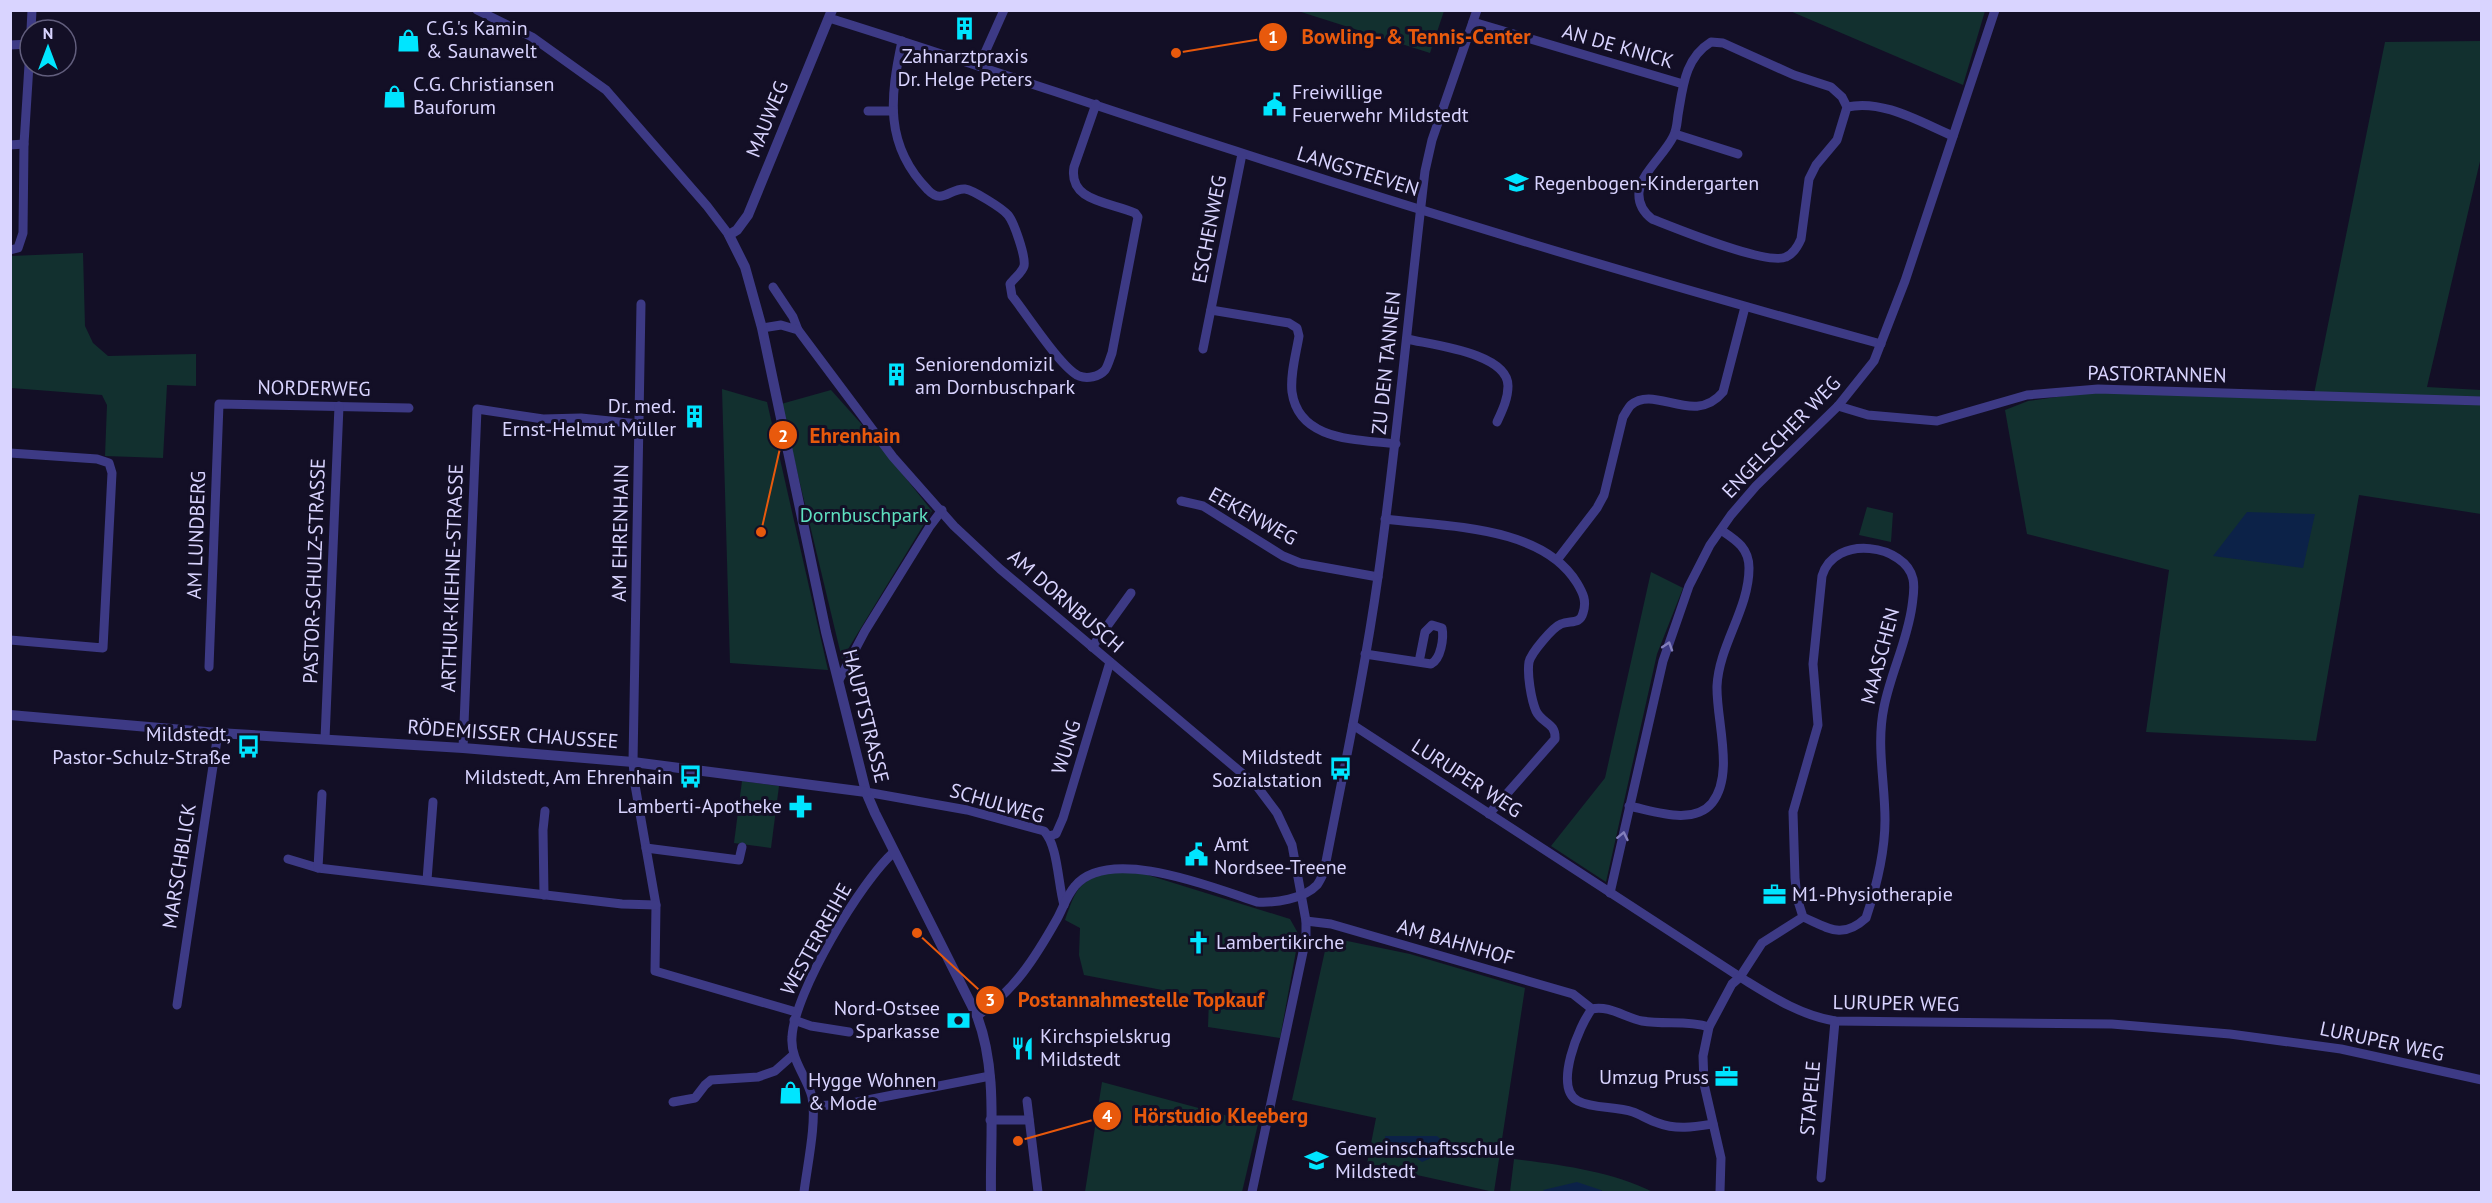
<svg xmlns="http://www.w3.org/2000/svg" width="2492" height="1203" font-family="'PT Sans',sans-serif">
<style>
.green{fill:#12302f}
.water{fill:#0c2248}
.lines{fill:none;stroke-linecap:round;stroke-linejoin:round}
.minor{stroke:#3d3a85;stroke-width:9}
.tertiary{stroke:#3d3a85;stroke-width:10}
.oneway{stroke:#837fbc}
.labels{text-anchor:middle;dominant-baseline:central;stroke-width:6;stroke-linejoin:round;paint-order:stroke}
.poi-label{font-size:20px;fill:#d9d4ff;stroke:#130f26;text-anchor:start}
.street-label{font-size:20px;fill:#d9d4ff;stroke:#130f26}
.park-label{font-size:20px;fill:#5fe0c0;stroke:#130f26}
.leader{fill:none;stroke:#e8590c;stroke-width:2}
.callout-dot{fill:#e8590c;stroke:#130f26;stroke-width:2}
.mark-label{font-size:18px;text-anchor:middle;font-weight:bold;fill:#fff}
.callout-label{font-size:21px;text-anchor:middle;font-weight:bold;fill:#e8590c;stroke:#130f26;stroke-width:6;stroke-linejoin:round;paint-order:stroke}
</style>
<rect width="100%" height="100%" fill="#130f26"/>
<!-- green -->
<g class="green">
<polygon points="1298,11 1444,11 1430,53"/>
<polygon points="1790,11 1985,10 1985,11 1963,85"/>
<polygon points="2481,41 2481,157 2427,387 2481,390 2481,514 2359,495 2316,741 2146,732 2169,570 2027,534 2005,410 2028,401 2092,392 2313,399 2385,42"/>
<polygon points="83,253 85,326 93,343 108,356 196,354 196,386 167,385 163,458 105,456 107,405 102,395 11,388 11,256"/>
<polygon points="722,389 767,402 828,670 730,663"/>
<polygon points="831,390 873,437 932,511 842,659 781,404"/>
<polygon points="1867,507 1893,513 1891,542 1859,535"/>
<polygon points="1651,572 1683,588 1657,654 1606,882 1551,846 1605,778"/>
<polygon points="742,781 779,786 771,848 734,843"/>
<path d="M 1113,871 L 1138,872 L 1290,919 L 1299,935 L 1280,1038 L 1208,1027 L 1209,999 L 1084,975 L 1079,955 L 1080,928 L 1065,920 C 1077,887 1078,881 1113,871 Z"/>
<polygon points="1328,937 1410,954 1525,988 1494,1192 1367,1164 1376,1118 1292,1100"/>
<polygon points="1102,1082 1258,1124 1242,1192 1085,1192"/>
<path d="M 1514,1159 C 1561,1165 1610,1171 1653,1192 L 1603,1192 L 1601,1190 L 1510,1192 Z"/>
</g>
<!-- water -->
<g class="water">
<polygon points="2247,512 2315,514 2303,568 2213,556"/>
<polygon points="1385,1136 1437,1136 1448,1146 1438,1155 1422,1162 1410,1153 1388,1157"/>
<polygon points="1577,1182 1601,1190 1603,1192 1545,1192 1543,1190"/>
</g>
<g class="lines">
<!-- minor -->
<g class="minor">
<polyline points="477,10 532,37 606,90 707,206 729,235"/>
<path d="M 829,18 C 968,61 1106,110 1245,154 C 1455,222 1668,286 1881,344"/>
<polyline points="1473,22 1683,84"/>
<polyline points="31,30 32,10"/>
<path d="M 902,41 C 890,97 884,145 928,190 C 942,205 950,188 965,189 C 973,190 1002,208 1008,215 C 1014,222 1026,257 1024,266 C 1022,273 1014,278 1010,284 L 1012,296 C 1026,313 1061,368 1079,376 C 1087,379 1099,377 1105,370 C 1108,366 1110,358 1112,353 L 1138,217 L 1135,213 C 1111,202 1068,202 1074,167 L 1096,104"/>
<path d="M 1711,42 L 1723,43 L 1794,75 L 1831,87 L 1842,97 L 1847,107 L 1837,140 L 1816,165 L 1809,179 L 1801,239 C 1798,246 1793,254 1786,257 C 1767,266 1675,228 1652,219 C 1643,212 1638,204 1639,192 C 1642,172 1664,155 1673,137 C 1677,130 1677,122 1678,115 C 1683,86 1685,58 1711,42 Z"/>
<polyline points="10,45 30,44"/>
<polyline points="979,66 1004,10"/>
<path d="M 1847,107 C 1883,99 1920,122 1953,136"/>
<polyline points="868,111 893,111"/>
<polyline points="1675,134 1738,154"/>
<polyline points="10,145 24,144"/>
<polyline points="10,250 18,248 23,233 24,144 30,49"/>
<polyline points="773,287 793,317 798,330"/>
<polyline points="641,304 633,762 635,785 656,905 655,971 796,1012"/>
<path d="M 1211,310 L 1289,323 L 1297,328 L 1299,336 C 1296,354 1290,375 1292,392 C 1299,442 1358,439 1396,444"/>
<polyline points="762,328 781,325 798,330 893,457 954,526 1000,569 1256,785 1277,813 1292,845 1306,921 1306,938 1252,1192"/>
<path d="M 1407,339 C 1432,345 1508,353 1508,386 C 1508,399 1502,411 1497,422"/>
<polyline points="1203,349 1242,154"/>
<polyline points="1838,406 1868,415 1937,421 2027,395 2098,389 2482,401"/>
<polyline points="10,453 97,459 109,463 112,473 103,648 10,640"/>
<polyline points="1181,501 1203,506 1283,556 1300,563 1378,577"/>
<path d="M 1385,519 C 1445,527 1542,525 1577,583 C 1583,593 1587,601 1583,613 C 1580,625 1570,620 1561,624 C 1553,627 1531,653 1529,662 C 1527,674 1531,699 1536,711 C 1542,724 1556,722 1555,739 L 1489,814"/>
<path d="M 1557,560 L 1597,508 L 1604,495 L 1623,417 C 1625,414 1628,408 1631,405 C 1655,384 1694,427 1723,392 L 1745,307"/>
<polyline points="1092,647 1131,593"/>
<path d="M 1365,654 L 1431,664 C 1441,659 1444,638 1442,628 L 1432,625 L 1425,632 L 1419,662"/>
<polyline points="209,667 219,404 409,408"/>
<polyline points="839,680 865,631 930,526 942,510"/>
<path d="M 1353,725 L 1740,977 C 1771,996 1799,1015 1835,1021 L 2112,1024 L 2230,1034 L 2341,1049 L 2482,1080"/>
<polyline points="325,739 339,406"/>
<polyline points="463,748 477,409 543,419 581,418 639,424"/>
<path d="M 866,792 L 967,810 L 1044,831 C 1058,845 1058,885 1064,905"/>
<path d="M 1629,806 C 1654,811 1693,826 1712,803 C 1735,774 1716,720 1717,686 C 1719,645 1749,609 1749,568 C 1749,548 1736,540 1721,530"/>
<polyline points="1049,836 1056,834 1063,818 1110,662"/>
<polyline points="646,848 739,860 742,847"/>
<polyline points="288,859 318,868 622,904 656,905"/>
<polyline points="318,868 322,794"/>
<polyline points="427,880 433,802"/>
<polyline points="1610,893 1663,661 1689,586 1710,545 1731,515 1756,486 1838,406 1874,361 1905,281 1995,10"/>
<polyline points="544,895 543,830 545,811"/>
<polyline points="1306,921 1331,924 1573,994 1592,1009"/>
<polyline points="177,1005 218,733"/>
<path d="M 977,1016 C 1015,990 1035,958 1057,919 C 1063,908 1067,895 1075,886 C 1109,845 1214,888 1257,902 C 1275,903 1304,899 1317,885 C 1320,881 1322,876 1324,872 C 1343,773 1364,676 1378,577 C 1397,442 1409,306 1425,171 L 1432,140 L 1477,10"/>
<polyline points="794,1020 811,1026 849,1032"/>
<path d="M 1709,1027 C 1687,1020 1665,1025 1642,1021 C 1626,1018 1609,1005 1592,1009 C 1579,1025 1553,1088 1578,1101 C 1594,1109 1615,1106 1633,1112 C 1641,1115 1649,1120 1658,1123 C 1676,1130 1694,1127 1713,1124"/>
<polyline points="1027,1101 1038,1192"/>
<polyline points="673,1102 695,1098 705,1085 711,1080 758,1077 775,1071 793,1055"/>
<polyline points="813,1106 847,1104 990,1076"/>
<polyline points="990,1120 1029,1120"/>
<polyline points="1821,1178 1835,1021"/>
<path d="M 804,1192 C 807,1167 817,1121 812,1097 C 807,1077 790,1059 792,1037 C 794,993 861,881 894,852"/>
<path d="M 1720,1192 L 1721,1158 L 1704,1084 L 1703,1056 L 1709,1027 L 1732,984 L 1740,977 L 1762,943 L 1803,917 L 1797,898 L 1795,878 L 1793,812 L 1818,725 L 1813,664 L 1822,576 C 1835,533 1906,545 1913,579 C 1915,588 1913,598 1912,606 C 1907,642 1891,672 1884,707 C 1876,745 1885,782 1885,820 C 1885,852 1876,888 1866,918 C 1842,940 1828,928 1803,917"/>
</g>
<!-- tertiary -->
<g class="tertiary">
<path d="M 832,10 L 748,215 L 737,230 L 729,235 L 745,267 L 762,328 L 826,632 L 866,792 L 875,813 L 977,1016 C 998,1071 990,1135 991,1192"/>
<polyline points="10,715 218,733 463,748 633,762 866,792"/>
</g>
</g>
<!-- one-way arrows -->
<defs><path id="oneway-chevron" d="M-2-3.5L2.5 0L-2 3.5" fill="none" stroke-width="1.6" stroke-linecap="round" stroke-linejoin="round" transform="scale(1.5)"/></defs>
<g class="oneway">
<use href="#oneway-chevron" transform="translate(1668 646) rotate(-72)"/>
<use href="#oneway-chevron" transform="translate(1623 836) rotate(-78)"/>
</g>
<!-- icons -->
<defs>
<symbol id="building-bare" viewBox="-9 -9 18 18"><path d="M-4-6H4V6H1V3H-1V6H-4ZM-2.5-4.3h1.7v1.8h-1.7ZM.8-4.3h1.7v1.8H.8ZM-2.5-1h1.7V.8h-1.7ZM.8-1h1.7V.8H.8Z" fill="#00e5ff" stroke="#130f26" stroke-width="2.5" paint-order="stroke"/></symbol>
<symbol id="shop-bare" viewBox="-9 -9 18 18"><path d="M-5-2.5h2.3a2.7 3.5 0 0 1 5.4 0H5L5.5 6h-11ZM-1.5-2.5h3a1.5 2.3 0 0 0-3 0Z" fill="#00e5ff" stroke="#130f26" stroke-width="2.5" paint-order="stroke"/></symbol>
<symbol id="civic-bare" viewBox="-9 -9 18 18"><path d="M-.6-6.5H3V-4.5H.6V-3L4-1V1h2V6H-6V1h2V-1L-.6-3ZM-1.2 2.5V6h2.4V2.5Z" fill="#00e5ff" stroke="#130f26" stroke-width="2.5" paint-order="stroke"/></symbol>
<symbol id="school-bare" viewBox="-9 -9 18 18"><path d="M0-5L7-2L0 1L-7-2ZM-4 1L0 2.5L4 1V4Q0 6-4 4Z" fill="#00e5ff" stroke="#130f26" stroke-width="2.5" paint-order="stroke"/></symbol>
<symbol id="bus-bare" viewBox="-9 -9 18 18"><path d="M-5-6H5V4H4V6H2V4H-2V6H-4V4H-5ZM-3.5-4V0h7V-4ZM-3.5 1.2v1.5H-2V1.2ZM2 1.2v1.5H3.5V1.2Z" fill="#00e5ff" stroke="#130f26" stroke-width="2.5" paint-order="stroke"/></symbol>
<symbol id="pharmacy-bare" viewBox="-9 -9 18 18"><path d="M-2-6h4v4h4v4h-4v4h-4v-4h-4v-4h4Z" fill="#00e5ff" stroke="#130f26" stroke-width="2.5" paint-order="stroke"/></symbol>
<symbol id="office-bare" viewBox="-9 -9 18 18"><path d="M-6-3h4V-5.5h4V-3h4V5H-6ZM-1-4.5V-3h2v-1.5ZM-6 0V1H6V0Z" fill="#00e5ff" stroke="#130f26" stroke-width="2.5" paint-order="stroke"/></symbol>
<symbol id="church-bare" viewBox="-9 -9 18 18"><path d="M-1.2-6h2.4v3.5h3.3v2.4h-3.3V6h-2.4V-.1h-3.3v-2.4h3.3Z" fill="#00e5ff" stroke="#130f26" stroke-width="2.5" paint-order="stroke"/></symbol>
<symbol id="bank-bare" viewBox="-9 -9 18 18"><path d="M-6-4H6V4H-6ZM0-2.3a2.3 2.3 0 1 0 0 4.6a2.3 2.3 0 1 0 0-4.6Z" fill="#00e5ff" stroke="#130f26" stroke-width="2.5" paint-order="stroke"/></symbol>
<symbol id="restaurant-bare" viewBox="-9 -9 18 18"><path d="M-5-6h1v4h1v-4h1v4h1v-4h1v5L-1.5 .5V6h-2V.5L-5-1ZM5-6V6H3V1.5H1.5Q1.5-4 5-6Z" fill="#00e5ff" stroke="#130f26" stroke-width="2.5" paint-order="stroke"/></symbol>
</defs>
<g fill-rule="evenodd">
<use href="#building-bare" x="948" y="12" width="33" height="33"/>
<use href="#shop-bare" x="392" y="24" width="33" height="33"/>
<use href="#shop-bare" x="378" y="80" width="33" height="33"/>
<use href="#civic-bare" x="1258" y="88" width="33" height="33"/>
<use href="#school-bare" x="1500" y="166" width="33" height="33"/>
<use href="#building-bare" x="880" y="358" width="33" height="33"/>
<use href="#building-bare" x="678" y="400" width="33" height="33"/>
<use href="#bus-bare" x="232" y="730" width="33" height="33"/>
<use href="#bus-bare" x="1324" y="752" width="33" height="33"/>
<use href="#bus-bare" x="674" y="760" width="33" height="33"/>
<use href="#pharmacy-bare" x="784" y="790" width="33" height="33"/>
<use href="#civic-bare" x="1180" y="838" width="33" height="33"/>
<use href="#office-bare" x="1758" y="878" width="33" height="33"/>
<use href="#church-bare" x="1182" y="926" width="33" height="33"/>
<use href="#bank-bare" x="942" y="1004" width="33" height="33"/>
<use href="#restaurant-bare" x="1006" y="1032" width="33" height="33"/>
<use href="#office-bare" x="1710" y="1060" width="33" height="33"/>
<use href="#shop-bare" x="774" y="1076" width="33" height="33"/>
<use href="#school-bare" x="1300" y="1144" width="33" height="33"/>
</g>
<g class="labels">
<!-- poi labels -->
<g class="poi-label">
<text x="426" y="28">C.G.'s Kamin<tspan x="426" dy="23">&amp; Saunawelt</tspan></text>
<text x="965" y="56" text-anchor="middle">Zahnarztpraxis<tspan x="965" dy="23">Dr. Helge Peters</tspan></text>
<text x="413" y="84">C.G. Christiansen<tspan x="413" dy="23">Bauforum</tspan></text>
<text x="1292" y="92">Freiwillige<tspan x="1292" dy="23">Feuerwehr Mildstedt</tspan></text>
<text x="1534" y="183">Regenbogen-Kindergarten</text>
<text x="915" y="364">Seniorendomizil<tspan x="915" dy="23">am Dornbuschpark</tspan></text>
<text x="676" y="406" text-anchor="end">Dr. med.<tspan x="676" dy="23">Ernst-Helmut Müller</tspan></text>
<text x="231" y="734" text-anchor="end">Mildstedt,<tspan x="231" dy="23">Pastor-Schulz-Straße</tspan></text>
<text x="1322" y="757" text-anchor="end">Mildstedt<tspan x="1322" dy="23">Sozialstation</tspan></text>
<text x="673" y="777" text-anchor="end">Mildstedt, Am Ehrenhain</text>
<text x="782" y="806" text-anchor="end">Lamberti-Apotheke</text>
<text x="1214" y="844">Amt<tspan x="1214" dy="23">Nordsee-Treene</tspan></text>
<text x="1792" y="894">M1-Physiotherapie</text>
<text x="1216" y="942">Lambertikirche</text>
<text x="940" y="1008" text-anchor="end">Nord-Ostsee<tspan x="940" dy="23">Sparkasse</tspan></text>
<text x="1040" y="1036">Kirchspielskrug<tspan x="1040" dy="23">Mildstedt</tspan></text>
<text x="1709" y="1077" text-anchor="end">Umzug Pruss</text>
<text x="808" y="1080">Hygge Wohnen<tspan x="808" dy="23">&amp; Mode</tspan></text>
<text x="1335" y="1148">Gemeinschaftsschule<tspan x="1335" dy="23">Mildstedt</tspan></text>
</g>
<!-- street labels -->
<g class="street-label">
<text transform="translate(1618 46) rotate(16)">AN DE KNICK</text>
<text transform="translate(767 119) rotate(-68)">MAUWEG</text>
<text transform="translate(1358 171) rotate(17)">LANGSTEEVEN</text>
<text transform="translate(1209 229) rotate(-79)">ESCHENWEG</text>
<text transform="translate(1386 363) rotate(-84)">ZU DEN TANNEN</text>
<text transform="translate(2157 374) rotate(1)">PASTORTANNEN</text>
<text transform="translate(314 388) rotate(1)">NORDERWEG</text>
<text transform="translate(1781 437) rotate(-46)">ENGELSCHER WEG</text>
<text transform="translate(1253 516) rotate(29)">EEKENWEG</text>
<text transform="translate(620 533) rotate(-89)">AM EHRENHAIN</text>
<text transform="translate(196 535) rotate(-88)">AM LUNDBERG</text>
<text transform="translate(314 571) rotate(-88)">PASTOR-SCHULZ-STRASSE</text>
<text transform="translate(452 578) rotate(-88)">ARTHUR-KIEHNE-STRASSE</text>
<text transform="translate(1066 601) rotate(41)">AM DORNBUSCH</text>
<text transform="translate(1880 656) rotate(-75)">MAASCHEN</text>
<text transform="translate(866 716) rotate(76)">HAUPTSTRASSE</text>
<text transform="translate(513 734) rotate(4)">RÖDEMISSER CHAUSSEE</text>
<text transform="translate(1066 747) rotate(-73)">WUNG</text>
<text transform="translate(1467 778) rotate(33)">LURUPER WEG</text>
<text transform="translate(997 803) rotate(16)">SCHULWEG</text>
<text transform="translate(179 866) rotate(-81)">MARSCHBLICK</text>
<text transform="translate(816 939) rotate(-61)">WESTERREIHE</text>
<text transform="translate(1456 942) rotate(16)">AM BAHNHOF</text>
<text transform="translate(1896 1003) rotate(1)">LURUPER WEG</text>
<text transform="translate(2382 1041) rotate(12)">LURUPER WEG</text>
<text transform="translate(1810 1098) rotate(-85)">STAPELE</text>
</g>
<!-- park labels -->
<g class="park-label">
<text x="864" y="515">Dornbuschpark</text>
</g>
</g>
<!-- callouts -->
<path class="leader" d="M1176 53L1273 37M761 532L783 435M917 933L990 1000M1018 1141L1107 1116"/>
<g class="callout-dot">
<circle cx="1176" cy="53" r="6"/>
<circle cx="761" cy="532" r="6"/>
<circle cx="917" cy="933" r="6"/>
<circle cx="1018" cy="1141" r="6"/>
<circle cx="1273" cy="37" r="15"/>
<circle cx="783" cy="435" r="15"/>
<circle cx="990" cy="1000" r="15"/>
<circle cx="1107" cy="1116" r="15"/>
</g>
<g class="mark-label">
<text x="1273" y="43">1</text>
<text x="783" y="442">2</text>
<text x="990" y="1006">3</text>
<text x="1107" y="1122">4</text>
</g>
<g class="callout-label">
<text x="1416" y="44">Bowling- &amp; Tennis-Center</text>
<text x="855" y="443">Ehrenhain</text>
<text x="1141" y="1007">Postannahmestelle Topkauf</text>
<text x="1221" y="1123">Hörstudio Kleeberg</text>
</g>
<!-- border -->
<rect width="2492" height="1203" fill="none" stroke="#d9d4ff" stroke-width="24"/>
<!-- north arrow -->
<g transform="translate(48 48)"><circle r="28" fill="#130f26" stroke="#625e7d" stroke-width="1.5"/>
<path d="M0-4.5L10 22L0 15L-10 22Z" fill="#00e5ff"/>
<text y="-9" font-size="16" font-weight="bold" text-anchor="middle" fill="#d9d4ff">N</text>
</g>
</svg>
